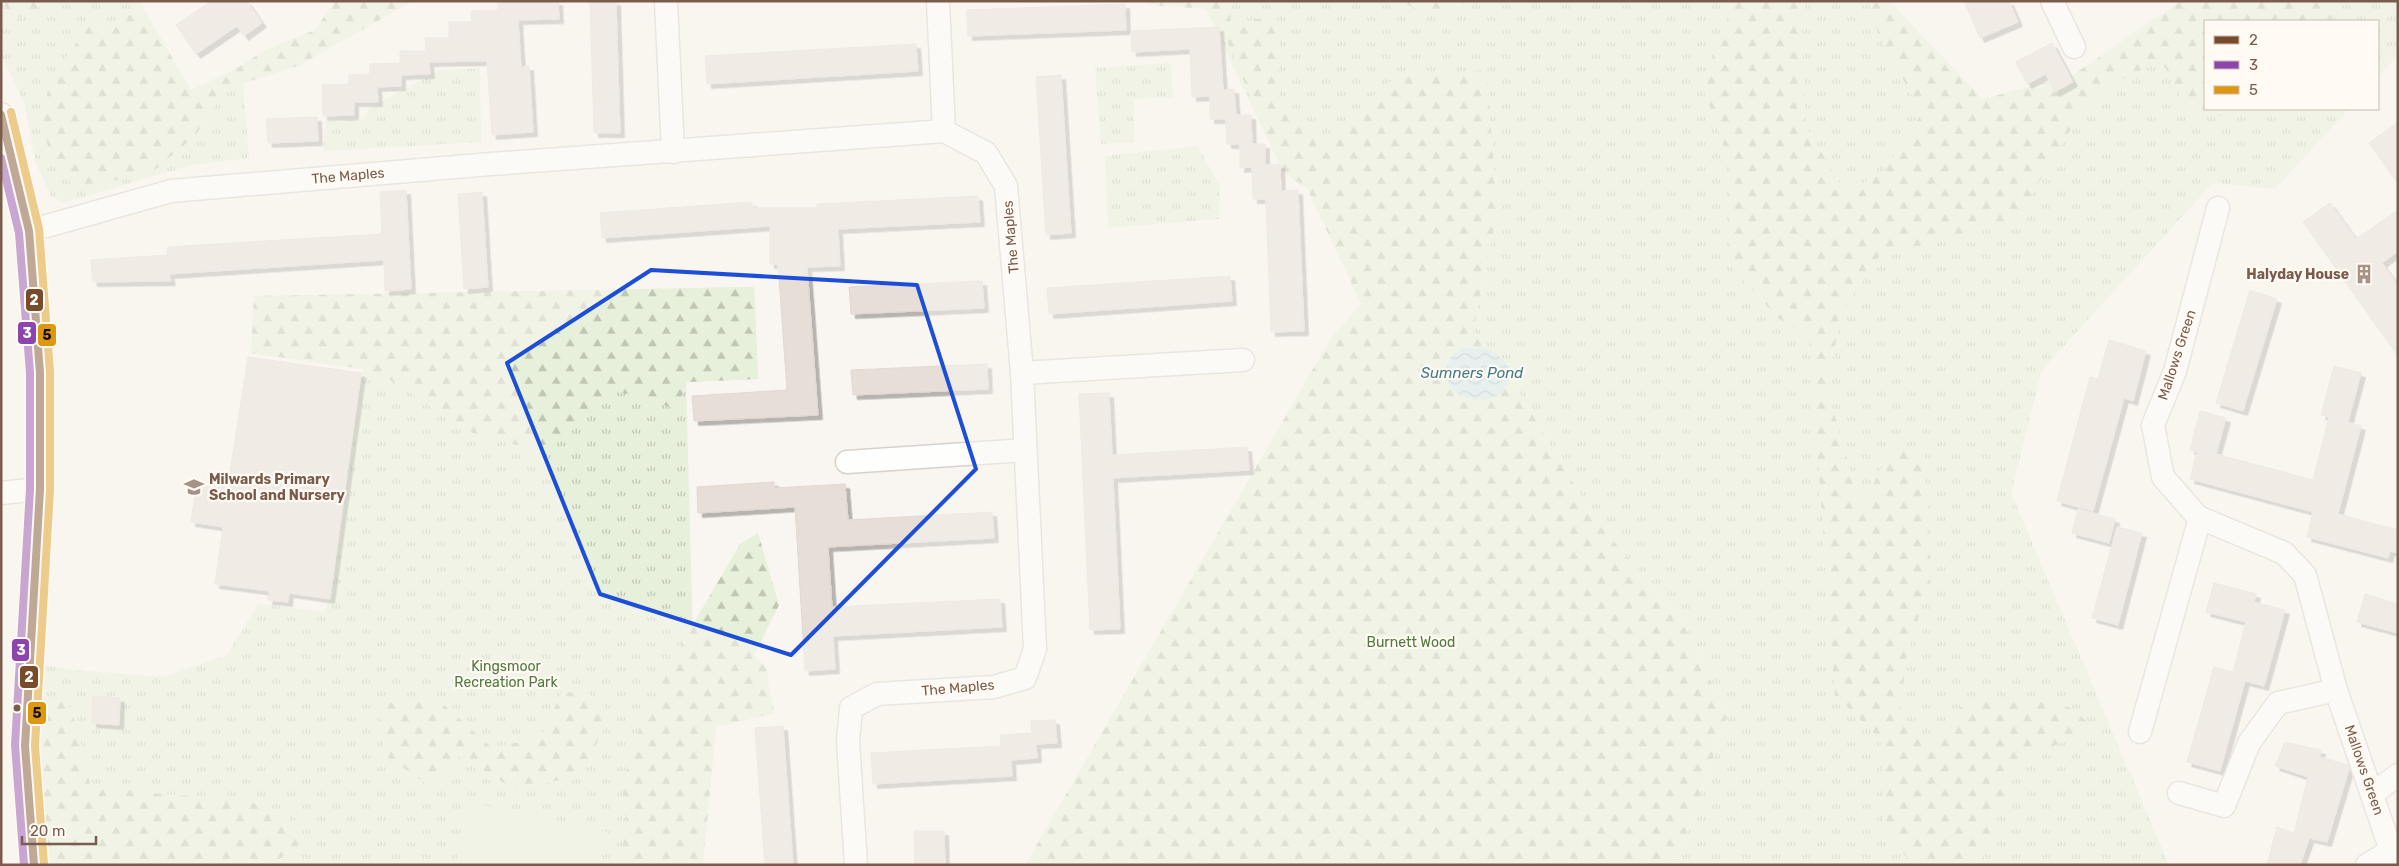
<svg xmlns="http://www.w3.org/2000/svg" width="2399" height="866" font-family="Rubik,sans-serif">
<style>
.grass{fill:url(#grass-tufts)}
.forest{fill:url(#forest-firs)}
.garden{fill:#e7f0db}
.water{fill:url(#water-waves)}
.building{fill:#e6ded7;stroke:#e2d8d2;filter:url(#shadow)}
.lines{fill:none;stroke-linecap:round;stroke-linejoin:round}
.street-casing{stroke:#d7d1cb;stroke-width:25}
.street{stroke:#fefefd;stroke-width:22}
.bus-1-casing{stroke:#fffaf3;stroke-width:11}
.bus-2-casing{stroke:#fffaf3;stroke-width:11}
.bus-3-casing{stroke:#fffaf3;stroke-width:11}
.bus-1{stroke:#7a4b2a;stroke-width:8}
.bus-2{stroke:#8e44ad;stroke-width:8}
.bus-3{stroke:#de970f;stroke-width:8}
.marked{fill:none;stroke:#1d4ed8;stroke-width:4;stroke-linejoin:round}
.bus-dot{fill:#7a5c4d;stroke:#fffaf3;stroke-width:2}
.labels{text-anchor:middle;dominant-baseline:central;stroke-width:4.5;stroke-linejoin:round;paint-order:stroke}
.street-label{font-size:14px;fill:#7a5c4d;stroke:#fffaf3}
.poi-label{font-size:14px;font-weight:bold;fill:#7a5c4d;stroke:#fffaf3;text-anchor:end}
.park-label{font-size:14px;fill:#537a41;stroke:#fffaf3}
.water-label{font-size:15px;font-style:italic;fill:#437c86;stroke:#fffaf3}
.line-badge{stroke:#fffaf3;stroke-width:2}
.badge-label{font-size:14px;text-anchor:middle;font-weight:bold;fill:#fff}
.pale-badge-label{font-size:14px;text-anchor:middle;font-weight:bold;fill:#111}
</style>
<defs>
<pattern id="grass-tufts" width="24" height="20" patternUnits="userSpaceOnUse" patternTransform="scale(1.25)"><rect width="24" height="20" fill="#e7f0db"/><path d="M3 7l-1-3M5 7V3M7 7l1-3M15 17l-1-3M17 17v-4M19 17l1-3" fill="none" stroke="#c0c6b4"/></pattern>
<pattern id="forest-firs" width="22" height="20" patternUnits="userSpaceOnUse" patternTransform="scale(1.25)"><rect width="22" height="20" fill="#e7f0db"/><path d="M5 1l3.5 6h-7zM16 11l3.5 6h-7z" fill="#c0c6b4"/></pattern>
<pattern id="water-waves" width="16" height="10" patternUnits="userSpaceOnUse" patternTransform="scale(1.25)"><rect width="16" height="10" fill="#d0e8ea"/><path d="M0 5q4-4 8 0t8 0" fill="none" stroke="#aebfc0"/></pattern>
<filter id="shadow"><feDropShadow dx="4.5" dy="4.5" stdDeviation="0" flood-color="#0004"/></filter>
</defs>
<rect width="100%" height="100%" fill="#f9f5f0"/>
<!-- grass -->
<g class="grass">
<polygon points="1,1 4,1 11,20 37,11 43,1 140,1 144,9 110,23 89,27 55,75 196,135 225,89 243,83 249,158 192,165 63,203 51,196 35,161 24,102 1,55"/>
<polygon points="1202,1 1889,1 1983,99 2073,75 2181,1 2398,1 2398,56 2378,77 2378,21 2205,21 2205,109 2349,109 2275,189 2213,183 2042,370 2011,493 2169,865 1676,865 1727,716 1683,621 1595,520 1516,387 1473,332 1497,214 1323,142 1305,188 1283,172"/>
<polygon points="1171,63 1173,97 1134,99 1134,142 1101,144 1095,68"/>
<polygon points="480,68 481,142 324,151 325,121 365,119 367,110 438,71"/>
<polygon points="1197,146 1220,185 1219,219 1108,228 1105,156"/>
<polygon points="754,287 758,379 686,382 693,640 775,713 716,727 703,865 45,865 33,713 40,664 75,670 164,677 227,655 258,604 326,612 363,369 251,353 254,296"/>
</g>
<!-- forest -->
<g class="forest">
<polygon points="4,1 43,1 37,11 11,20"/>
<path d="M 335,1 L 413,1 L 298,66 L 225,89 L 196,135 L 151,173 L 88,186 L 67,181 C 60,167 49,151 45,135 C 36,94 65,57 89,27 L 110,23 L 144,9 L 191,90 L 237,68 L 267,49 L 315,30 Z"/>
<polygon points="1148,1 1229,1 1231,25 1262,18 1279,33 1278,93 1292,116 1321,141 1317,158 1323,142 1396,76 1487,70 1497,214 1473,332 1516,387 1595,520 1683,621 1727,716 1676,865 1025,865 1331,338 1361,304 1306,186 1283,172 1221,27 1208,9 1148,5"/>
<polygon points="1398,1 1470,1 1432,15"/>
<polygon points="1735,1 1806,1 1802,35 1806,127 1845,191 1882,174 1922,113 1879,37 1869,1 1889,1 1983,99 2073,75 2181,1 2322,1 2334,21 2205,21 2205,109 2265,109 2233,117 2189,112 2161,60 2116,82 2077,119 2017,218 1879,257 1840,315 1828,391 1861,509 1891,448 1924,447 1931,576 1906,660 1900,715 1933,744 1964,703 2012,694 2069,707 2094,727 2017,763 1989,835 1982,865 1907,865 1906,857 1883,824 1881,740 1835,695 1809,337 1779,319 1730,266 1730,186 1722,139 1702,86"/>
<polygon points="754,287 758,379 687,382 677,410 646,398 618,392 587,410 562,441 528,448 473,433 387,378 363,369 251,353 254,296"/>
<polygon points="758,533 779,605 754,655 767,668 769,689 775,713 716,727 703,865 616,865 627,831 622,784 640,726 677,652 740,544"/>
<polygon points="562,692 588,693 604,707 603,730 582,774 517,791 460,756 431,787 383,754 380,703 441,702 491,747 540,739"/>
<polygon points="51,695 67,701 78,730 90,784 150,793 238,799 287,812 302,842 277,861 268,865 47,865 35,728 38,708"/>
</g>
<!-- garden -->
<polygon class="garden" points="468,802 607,832 600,865 457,865"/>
<!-- water -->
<path class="water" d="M 1461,348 C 1486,347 1498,349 1511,371 C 1509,379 1507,389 1499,394 C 1494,398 1487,399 1481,399 C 1447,402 1433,367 1461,348 Z"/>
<!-- building -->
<g class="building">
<polygon points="211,1 247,1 262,23 244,36 237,26 196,54 176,25"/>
<polygon points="498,1 558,1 559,19 518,20 521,67 529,66 533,132 492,135 487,61 429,62 430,74 401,75 401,86 377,87 378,102 354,102 354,115 323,116 322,85 349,84 349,75 370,74 370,64 400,63 400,51 426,51 425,38 449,38 449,22 472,22 471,11 498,10"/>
<polygon points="590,1 616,1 620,133 594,133"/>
<polygon points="1964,1 2009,1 2018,22 1980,38"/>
<polygon points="1125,4 1126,30 968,36 967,10"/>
<polygon points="1219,27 1223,90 1234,89 1236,115 1251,115 1252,144 1227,144 1226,119 1210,119 1210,96 1192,97 1190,49 1132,52 1131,31"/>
<polygon points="2052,43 2073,82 2055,92 2046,74 2027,84 2016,62"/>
<polygon points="916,44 918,71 707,84 705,56"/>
<polygon points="1061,75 1071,233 1046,235 1036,77"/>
<polygon points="317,117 318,141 268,143 266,119"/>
<polygon points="2398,122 2398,184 2369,143"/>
<polygon points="1240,144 1265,144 1265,165 1280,164 1281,191 1298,190 1304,331 1271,332 1266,199 1253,199 1252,167 1240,168"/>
<polygon points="406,190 411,289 385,291 384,260 169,274 171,281 93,282 91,260 167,255 168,247 382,234 380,192"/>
<polygon points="482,192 488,287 464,289 458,194"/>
<polygon points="978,196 980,222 838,229 840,266 807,267 818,415 694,421 692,396 787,390 778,264 770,264 770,226 602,238 600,213 752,202 752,208 817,208 817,204"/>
<polygon points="2330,203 2356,239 2398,210 2398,251 2382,263 2398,285 2398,356 2303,222"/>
<polygon points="1230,276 1232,301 1049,314 1047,288"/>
<polygon points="982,281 984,308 851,314 849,287"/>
<polygon points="2250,290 2277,299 2243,411 2216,403"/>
<polygon points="2109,340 2146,351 2133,401 2124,398 2093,511 2057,501 2090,377 2098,379"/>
<polygon points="248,357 361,373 330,599 289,593 288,602 268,600 269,591 215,584 223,527 191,522 197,481 228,485"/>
<polygon points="987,364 988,389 853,395 851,370"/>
<polygon points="2334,366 2361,373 2348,422 2361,426 2338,514 2398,530 2398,553 2390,551 2388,558 2307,537 2313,512 2190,479 2197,452 2190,450 2200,411 2226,418 2216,454 2313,480 2329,417 2321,415"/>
<polygon points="1109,393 1112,455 1247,447 1249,470 1113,478 1120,629 1090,630 1079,394"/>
<polygon points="774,482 774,488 845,484 848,520 992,512 994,538 828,547 832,607 1000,599 1002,627 833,636 835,669 805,671 795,507 698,513 697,487"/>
<polygon points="2078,509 2115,519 2109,543 2072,533"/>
<polygon points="2117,527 2142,533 2118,625 2092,618"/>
<polygon points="2214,583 2256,594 2254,602 2285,610 2264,686 2245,681 2220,771 2187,762 2214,667 2233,672 2246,622 2206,612"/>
<polygon points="2365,594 2398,604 2398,633 2357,622"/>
<polygon points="93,696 120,698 119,725 92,723"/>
<polygon points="1055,720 1057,743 1036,744 1037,758 1011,760 1012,776 873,784 871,753 1001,746 1000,735 1032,733 1031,721"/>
<polygon points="783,726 793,865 765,865 755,728"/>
<polygon points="2285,742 2321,750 2320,757 2348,765 2349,769 2327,842 2305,837 2309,839 2300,865 2267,865 2277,827 2294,833 2308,777 2275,766"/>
<polygon points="914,831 944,831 945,865 915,865"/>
</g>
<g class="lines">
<defs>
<g id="street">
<polyline points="666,1 673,152"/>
<polyline points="938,1 944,131"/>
<polyline points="2052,1 2074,47"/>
<polyline points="1,114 29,231 40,373 40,489 25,746 34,865"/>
<polyline points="2218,208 2175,371 2153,425 2163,477 2198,517 2284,553 2305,575 2336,690 2396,865"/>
<polyline points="29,231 171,191 491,164 944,131 986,153 1006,186 1022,373 1035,649 1025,678 994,687 877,694 851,708 848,741 856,865"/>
<polyline points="1022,373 1243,360"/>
<polyline points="847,462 1025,450"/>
<polyline points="1,493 40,489"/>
<polyline points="2140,732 2200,518"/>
<polyline points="2179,793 2224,806 2249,743 2278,703 2336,690"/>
<polyline points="2372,794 2398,775"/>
<polyline points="2367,865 2392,850"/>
</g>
</defs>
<!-- street casing -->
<use href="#street" class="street-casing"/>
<!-- street -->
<use href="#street" class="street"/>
<defs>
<polyline id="bus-1" points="1,115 29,231 40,373 40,489 25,746 34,865"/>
<polyline id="bus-2" points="1,158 19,233 30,373 30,489 15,745 24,865"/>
<polyline id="bus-3" points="11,112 39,229 50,372 50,490 35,746 44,864"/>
</defs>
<!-- bus-1 casing -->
<use href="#bus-1" class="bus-1-casing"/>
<!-- bus-2 casing -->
<use href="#bus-2" class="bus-2-casing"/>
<!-- bus-3 casing -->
<use href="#bus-3" class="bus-3-casing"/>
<!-- bus-1 -->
<use href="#bus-1" class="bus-1"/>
<!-- bus-2 -->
<use href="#bus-2" class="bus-2"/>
<!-- bus-3 -->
<use href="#bus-3" class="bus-3"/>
</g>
<!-- marked area -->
<path d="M0 0H2399V866H0ZM 651,270 L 917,285 L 976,469 L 791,655 L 600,594 L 507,363 Z" fill="#f9f5f0" fill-opacity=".55" fill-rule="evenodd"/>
<path class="marked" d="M 651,270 L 917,285 L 976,469 L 791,655 L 600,594 L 507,363 Z"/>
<!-- icons -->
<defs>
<symbol id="building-bare" viewBox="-9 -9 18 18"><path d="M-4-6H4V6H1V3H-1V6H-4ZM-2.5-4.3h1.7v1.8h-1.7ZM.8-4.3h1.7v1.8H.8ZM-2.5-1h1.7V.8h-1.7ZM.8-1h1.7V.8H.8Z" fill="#a69286" stroke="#fffaf3" stroke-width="2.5" paint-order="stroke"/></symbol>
<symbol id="school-bare" viewBox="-9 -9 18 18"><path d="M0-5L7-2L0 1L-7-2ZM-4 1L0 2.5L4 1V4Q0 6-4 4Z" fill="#a69286" stroke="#fffaf3" stroke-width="2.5" paint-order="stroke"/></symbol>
</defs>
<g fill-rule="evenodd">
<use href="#building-bare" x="2350" y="260" width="28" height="28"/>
<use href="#school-bare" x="180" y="473" width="28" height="28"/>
</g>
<!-- markers -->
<circle class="bus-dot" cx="17" cy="708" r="4.5"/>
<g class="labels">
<!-- street labels -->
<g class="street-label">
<text transform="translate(348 176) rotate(-5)">The Maples</text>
<text transform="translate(1011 237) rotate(-95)">The Maples</text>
<text transform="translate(2177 355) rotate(-72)">Mallows Green</text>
<text transform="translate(958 688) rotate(-5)">The Maples</text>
<text transform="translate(2364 770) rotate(71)">Mallows Green</text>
</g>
<!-- poi labels -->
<g class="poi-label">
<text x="2349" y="274">Halyday House</text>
<text x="209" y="479" text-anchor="start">Milwards Primary<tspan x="209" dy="16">School and Nursery</tspan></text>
</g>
<!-- park labels -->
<g class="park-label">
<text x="1411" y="642">Burnett Wood</text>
<text x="506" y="666">Kingsmoor<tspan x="506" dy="16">Recreation Park</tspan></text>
</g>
<!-- water labels -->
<g class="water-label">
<text x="1472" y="373">Sumners Pond</text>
</g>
</g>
<g class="line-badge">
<rect x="25" y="288" width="19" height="24" rx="5" fill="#7a4b2a"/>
<rect x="17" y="321" width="20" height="24" rx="5" fill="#8e44ad"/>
<rect x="37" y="323" width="20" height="24" rx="5" fill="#de970f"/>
<rect x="11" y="638" width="19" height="24" rx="5" fill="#8e44ad"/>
<rect x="19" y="665" width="20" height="24" rx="5" fill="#7a4b2a"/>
<rect x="27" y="701" width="20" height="24" rx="5" fill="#de970f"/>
</g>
<g class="badge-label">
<text x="34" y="305">2</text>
<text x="27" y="338">3</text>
<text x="21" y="655">3</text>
<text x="29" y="682">2</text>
</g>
<g class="pale-badge-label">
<text x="47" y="340">5</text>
<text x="37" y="718">5</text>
</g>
<!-- border -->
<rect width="2399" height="866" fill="none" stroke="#7a5c4d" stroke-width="5"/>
<!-- legend -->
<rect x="2204" y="20" width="175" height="90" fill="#fffaf3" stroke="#cabbb1"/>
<rect x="2214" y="36" width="25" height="8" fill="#7a4b2a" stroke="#cabbb1"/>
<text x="2249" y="45" font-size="15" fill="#7a5c4d">2</text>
<rect x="2214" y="61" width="25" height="8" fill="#8e44ad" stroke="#cabbb1"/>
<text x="2249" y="70" font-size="15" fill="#7a5c4d">3</text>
<rect x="2214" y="86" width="25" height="8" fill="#de970f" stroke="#cabbb1"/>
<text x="2249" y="95" font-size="15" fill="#7a5c4d">5</text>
<!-- scale -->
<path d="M22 836v8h74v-8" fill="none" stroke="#7a5c4d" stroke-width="2.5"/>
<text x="30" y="836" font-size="15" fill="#7a5c4d" stroke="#fffaf3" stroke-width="4" paint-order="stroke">20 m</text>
</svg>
